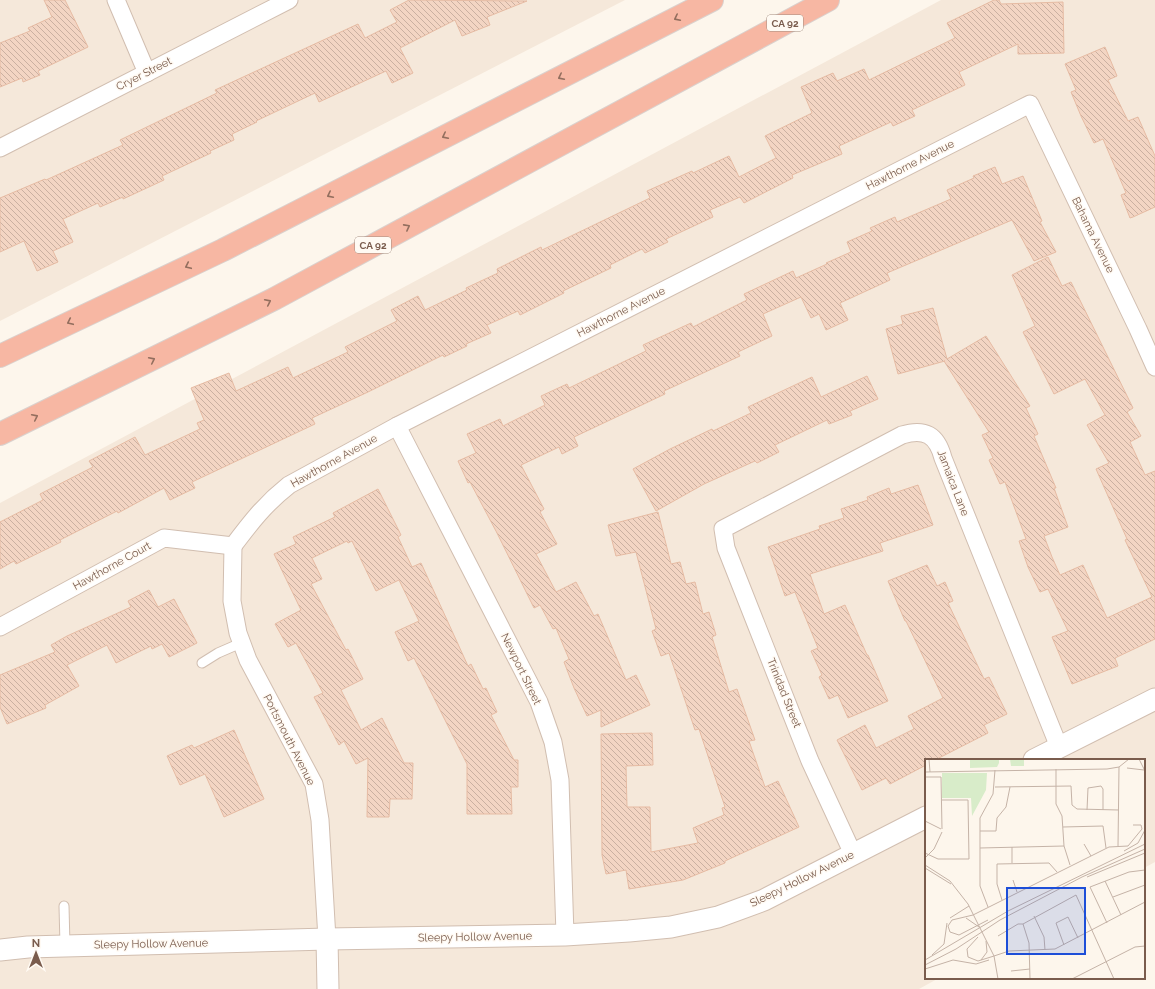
<svg xmlns="http://www.w3.org/2000/svg" width="1155" height="989" font-family="Raleway,sans-serif">
<style>
.residential{fill:#f5e8da}
.building{fill:url(#building-back-hatch);stroke:#e6bba3}
.lines{fill:none;stroke-linecap:round;stroke-linejoin:round}
.service-casing{stroke:#d1beb0;stroke-width:11}
.minor-casing{stroke:#d1beb0;stroke-width:19}
.tertiary-casing{stroke:#d1beb0;stroke-width:23}
.motorway-casing{stroke:#dad1cd;stroke-width:24}
.service{stroke:#fff;stroke-width:9}
.minor{stroke:#fff;stroke-width:17}
.tertiary{stroke:#fff;stroke-width:21}
.motorway{stroke:#f7b7a3;stroke-width:22}
.oneway{stroke:#936e5e}
.labels{text-anchor:middle;dominant-baseline:central;stroke-width:3;stroke-linejoin:round;paint-order:stroke}
.shield{fill:#fffaf3;stroke:#a28b7f;stroke-width:1}
.shield-label{font-size:10px;font-weight:bold;fill:#7a5c4d}
.street-label{font-size:11px;fill:#7a5c4d;stroke:#fffaf3}
.inset-road{fill:none;stroke:#c5b3a7;stroke-width:1}
.view{fill:#1d4ed8;fill-opacity:0.15;stroke:#1d4ed8;stroke-width:2}
.inset-edge{fill:none;stroke:#7a5c4d;stroke-width:2}
</style>
<defs>
<pattern id="building-back-hatch" width="6" height="6" patternUnits="userSpaceOnUse"><rect width="6" height="6" fill="#f3d5c3"/><path d="M-1 5l2 2M0 0l6 6M5-1l2 2" fill="none" stroke="#cab0a1"/></pattern>
</defs>
<rect width="100%" height="100%" fill="#fdf6ec"/>
<!-- residential -->
<g class="residential">
<polygon points="0,0 625,0 0,321"/>
<polygon points="941,0 1155,0 1155,862 1144,868 1144,760 926,760 926,978 939,978 919,989 0,989 0,503"/>
</g>
<!-- building -->
<g class="building">
<polygon points="44,0 65,0 88,47 38,71 40,75 23,82 22,78 0,87 0,43 30,31 28,28 52,17"/>
<polygon points="409,0 527,1 487,17 490,25 462,36 455,20 400,48 413,73 392,83 386,71 319,102 315,93 256,121 257,122 232,134 234,140 210,151 211,153 162,176 164,180 123,199 123,197 100,207 98,203 63,219 73,242 53,251 58,262 37,271 24,241 0,252 0,198 45,179 46,180 123,145 120,140 217,93 215,90 358,24 365,38 397,22 390,10"/>
<polygon points="994,0 999,0 1001,4 1063,2 1064,53 1018,54 1018,44 959,72 965,85 912,110 915,116 893,126 891,122 839,146 842,154 792,175 793,178 744,203 740,197 710,210 713,217 666,239 668,242 645,253 642,249 610,265 611,268 563,291 564,293 520,315 518,311 487,325 491,333 466,344 467,346 444,357 443,355 368,392 312,418 315,424 192,482 195,488 170,500 164,488 118,513 117,511 60,540 61,542 16,564 14,561 0,569 0,522 43,500 40,494 93,467 89,461 135,437 145,455 200,429 197,423 204,420 191,388 229,373 236,391 288,367 293,378 348,352 345,347 397,321 391,310 418,296 425,310 467,290 466,288 498,273 497,269 541,247 542,250 650,198 647,191 692,171 693,173 729,156 739,177 776,158 765,136 812,113 801,87 833,73 837,81 864,69 869,80 955,38 947,23"/>
<polygon points="1105,47 1117,76 1108,80 1128,121 1138,117 1155,156 1155,207 1133,217 1130,218 1121,195 1126,193 1103,139 1094,143 1081,116 1071,92 1076,90 1065,64"/>
<polygon points="995,167 1002,184 1023,176 1042,221 1040,222 1056,252 1034,261 1012,220 887,273 890,280 840,303 848,320 826,330 819,314 811,318 801,297 763,314 772,336 738,352 740,356 664,391 665,394 574,437 578,446 562,454 559,447 521,465 544,509 540,512 557,544 536,554 556,592 576,582 594,616 598,614 626,680 636,675 650,705 601,727 601,710 587,716 574,688 564,662 569,659 556,628 553,629 540,605 534,608 497,533 470,482 468,483 458,461 476,453 467,434 500,419 503,426 545,405 541,396 567,384 569,388 646,351 643,345 691,323 693,327 747,300 744,294 793,271 796,278 827,264 826,263 851,252 847,242 872,231 870,228 895,217 897,222 951,199 947,190 974,178 973,176"/>
<polygon points="1048,257 1062,286 1071,282 1133,408 1127,412 1141,436 1130,442 1145,475 1155,471 1155,639 1115,658 1118,666 1072,684 1052,637 1068,631 1048,589 1040,592 1028,567 1019,541 1026,539 1005,482 1000,484 989,460 993,458 982,435 989,432 944,361 945,361 898,374 886,329 903,324 901,316 933,308 947,359 986,336 1030,406 1026,408 1038,434 1034,436 1056,488 1054,488 1068,527 1044,536 1052,557 1060,575 1083,565 1107,618 1152,597 1125,540 1127,539 1096,469 1109,463 1087,425 1105,415 1085,379 1054,394 1023,332 1035,326 1012,275"/>
<polygon points="867,376 878,399 850,411 852,415 829,424 827,420 775,445 779,452 757,463 755,461 704,484 656,511 633,469 670,449 712,429 713,431 751,413 748,407 812,377 821,397"/>
<polygon points="918,485 933,525 880,543 883,551 810,574 824,614 845,605 867,655 868,655 888,701 848,718 838,695 829,699 819,677 822,675 811,651 818,648 795,592 785,596 768,547 820,529 819,526 844,518 841,509 868,500 867,497 889,488 891,494"/>
<polygon points="378,489 401,535 398,537 412,567 421,563 468,666 471,664 483,689 486,688 497,712 491,715 514,760 518,760 518,787 511,787 512,814 467,814 467,764 414,658 408,661 395,632 419,621 399,580 376,591 352,541 348,543 347,541 312,558 322,579 311,584 346,650 348,649 363,679 341,690 361,730 382,718 404,763 413,763 412,799 390,799 389,817 367,817 368,758 356,764 344,741 339,745 314,697 323,693 296,643 288,647 275,624 301,610 274,554 296,544 293,537 335,517 333,513"/>
<polygon points="658,512 671,564 680,562 686,584 695,582 703,614 709,612 716,635 712,637 729,692 737,689 755,740 749,741 765,787 778,781 799,827 725,861 725,863 683,880 629,889 626,870 606,874 602,855 601,734 652,733 653,765 626,766 627,807 650,807 651,852 698,843 693,828 724,815 722,808 725,807 699,729 695,730 669,653 661,656 652,631 656,629 636,552 616,556 608,525"/>
<polygon points="927,565 937,586 945,582 953,601 948,603 984,679 989,677 1007,714 984,725 988,733 935,760 926,760 926,765 890,784 886,778 862,790 837,740 865,725 876,748 914,729 908,716 943,698 906,621 905,621 888,581"/>
<polygon points="149,590 158,607 174,599 197,643 169,657 162,644 152,649 151,646 116,663 107,645 67,665 79,686 45,705 46,708 7,724 0,707 0,675 55,652 51,645 67,636 131,607 128,601"/>
<polygon points="234,730 264,799 224,817 205,774 180,785 167,756 192,745 194,748"/>
</g>
<g class="lines">
<defs>
<g id="service">
<polyline points="202,663 218,653 241,643"/>
<polyline points="64,906 65,946"/>
</g>
<g id="minor">
<polyline points="116,0 147,73"/>
<polyline points="0,148 289,0"/>
<polyline points="397,426 539,702 553,742 560,780 565,935"/>
<path d="M 233,546 C 251,522 265,504 289,485 L 397,426 L 1030,104 L 1138,329 L 1155,367"/>
<polyline points="233,546 232,601 238,633 248,660 314,784 320,820 327,939"/>
<polyline points="0,627 164,538 233,546"/>
<path d="M 853,854 L 810,761 L 726,548 L 723,529 L 902,435 C 925,428 937,435 943,458 L 1059,747"/>
</g>
<g id="tertiary">
<polyline points="1034,760 1155,699"/>
<polyline points="327,939 328,989"/>
<polyline points="0,950 28,947 65,946 327,939 565,935 629,931 671,927 718,917 764,900 926,817"/>
</g>
<g id="motorway">
<polyline points="0,356 223,250 712,0"/>
<polyline points="0,434 274,299 828,0"/>
</g>
</defs>
<!-- service casing -->
<use href="#service" class="service-casing"/>
<!-- minor casing -->
<use href="#minor" class="minor-casing"/>
<!-- tertiary casing -->
<use href="#tertiary" class="tertiary-casing"/>
<!-- motorway casing -->
<use href="#motorway" class="motorway-casing"/>
<!-- service -->
<use href="#service" class="service"/>
<!-- minor -->
<use href="#minor" class="minor"/>
<!-- tertiary -->
<use href="#tertiary" class="tertiary"/>
<!-- motorway -->
<use href="#motorway" class="motorway"/>
</g>
<!-- one-way arrows -->
<defs><path id="oneway-chevron" d="M-2-3.5L2.5 0L-2 3.5" fill="none" stroke-width="1.6" stroke-linecap="round" stroke-linejoin="round"/></defs>
<g class="oneway">
<use href="#oneway-chevron" transform="translate(677 18) rotate(153)"/>
<use href="#oneway-chevron" transform="translate(561 77) rotate(153)"/>
<use href="#oneway-chevron" transform="translate(445 136) rotate(153)"/>
<use href="#oneway-chevron" transform="translate(330 195) rotate(153)"/>
<use href="#oneway-chevron" transform="translate(407 227) rotate(-28)"/>
<use href="#oneway-chevron" transform="translate(188 266) rotate(155)"/>
<use href="#oneway-chevron" transform="translate(268 302) rotate(-26)"/>
<use href="#oneway-chevron" transform="translate(70 322) rotate(155)"/>
<use href="#oneway-chevron" transform="translate(152 360) rotate(-26)"/>
<use href="#oneway-chevron" transform="translate(35 417) rotate(-26)"/>
</g>
<g class="labels">
<!-- shield labels -->
<g class="shield">
<rect x="767" y="15" width="36" height="16" rx="3"/>
<rect x="355" y="237" width="36" height="16" rx="3"/>
</g>
<g class="shield-label">
<text x="785" y="23">CA 92</text>
<text x="373" y="245">CA 92</text>
</g>
<!-- street labels -->
<g class="street-label">
<text transform="translate(144 74) rotate(-27)">Cryer Street</text>
<text transform="translate(910 165) rotate(-27)">Hawthorne Avenue</text>
<text transform="translate(1093 235) rotate(64)">Bahama Avenue</text>
<text transform="translate(621 312) rotate(-27)">Hawthorne Avenue</text>
<text transform="translate(334 461) rotate(-29)">Hawthorne Avenue</text>
<text transform="translate(953 483) rotate(69)">Jamaica Lane</text>
<text transform="translate(112 566) rotate(-29)">Hawthorne Court</text>
<text transform="translate(521 669) rotate(64)">Newport Street</text>
<text transform="translate(784 693) rotate(68)">Trinidad Street</text>
<text transform="translate(289 740) rotate(63)">Portsmouth Avenue</text>
<text transform="translate(802 879) rotate(-26)">Sleepy Hollow Avenue</text>
<text transform="translate(475 937) rotate(-1)">Sleepy Hollow Avenue</text>
<text transform="translate(151 944) rotate(-1)">Sleepy Hollow Avenue</text>
</g>
</g>
<!-- overview -->
<g transform="translate(925 759)">
<rect width="220" height="220" fill="#fdf6ec"/>
<path d="M 17,14 L 62,14 L 61,31 L 47,57 L 46,39 L 17,39 Z" fill="#d8ecc9"/>
<path d="M 45,0 L 74,0 L 74,4 L 72,8 L 45,9 ZM 85,0 L 99,0 L 99,7 L 86,7 Z" fill="#d8ecc9"/>
<path class="inset-road" d="M 4,0 L 5,13M 214,0 L 220,12M 202,9 L 219,11M 131,10 L 131,45 L 137,57 L 139,87 L 145,106M 0,13 L 182,10 L 194,8 L 204,0M 0,18 L 16,18 L 17,70M 70,28 L 146,27 L 147,46 L 152,50 L 194,51M 162,51 L 163,29 L 176,27 L 178,30 L 178,51M 0,62 L 16,70M 138,68 L 178,67 L 181,89M 55,72 L 71,72 L 72,59 L 81,48 L 85,28M 159,85 L 166,97M 193,87 L 194,8M 87,88 L 87,104M 55,89 L 139,87M 199,92 L 213,84 L 220,71M 0,94 L 13,100 L 44,100 L 43,41 L 17,41M 0,99 L 9,90 L 17,73M 0,106 L 25,122 L 43,145 L 69,197 L 73,220M 0,109 L 26,125M 162,118 L 220,94M 88,121 L 92,133M 180,122 L 196,156M 188,138 L 220,126M 77,141 L 72,125 L 72,105 L 124,104 L 132,113M 63,148 L 55,127 L 55,59 L 68,35 L 70,11M 48,156 L 184,88 L 203,87 L 217,70 L 216,66 L 208,66M 48,156 L 27,161 L 23,167 L 25,173 L 34,176 L 63,161M 109,157 L 119,178 L 120,191M 25,159 L 44,147M 41,159 L 54,168M 182,164 L 165,128 L 204,113 L 220,111M 98,165 L 151,136 L 189,220M 98,165 L 104,184 L 105,220M 73,177 L 93,165 L 98,165M 53,178 L 42,190 L 43,198 L 53,202 L 69,197M 139,186 L 131,164 L 143,158 L 153,179M 7,196 L 19,185 L 22,164M 69,197 L 84,192 L 130,190 L 220,143M 0,201 L 83,152 L 220,85M 56,201 L 62,193 L 61,182M 0,206 L 31,190 L 75,161 L 157,118 L 220,90M 0,210 L 28,201 L 51,205 L 64,201M 86,212 L 105,210M 147,220 L 210,188 L 220,187"/>
<path class="view" d="M 82,129 L 160,129 L 160,195 L 82,195 Z"/>
<rect width="220" height="220" class="inset-edge"/>
</g>
<!-- north arrow -->
<g transform="translate(36 953)" stroke="#fffaf3" stroke-width="3" paint-order="stroke">
<path d="M0-3L7 15L0 10L-7 15Z" fill="#7a5c4d"/>
<text y="-6" font-size="11" font-weight="bold" text-anchor="middle" fill="#7a5c4d">N</text>
</g>
</svg>
